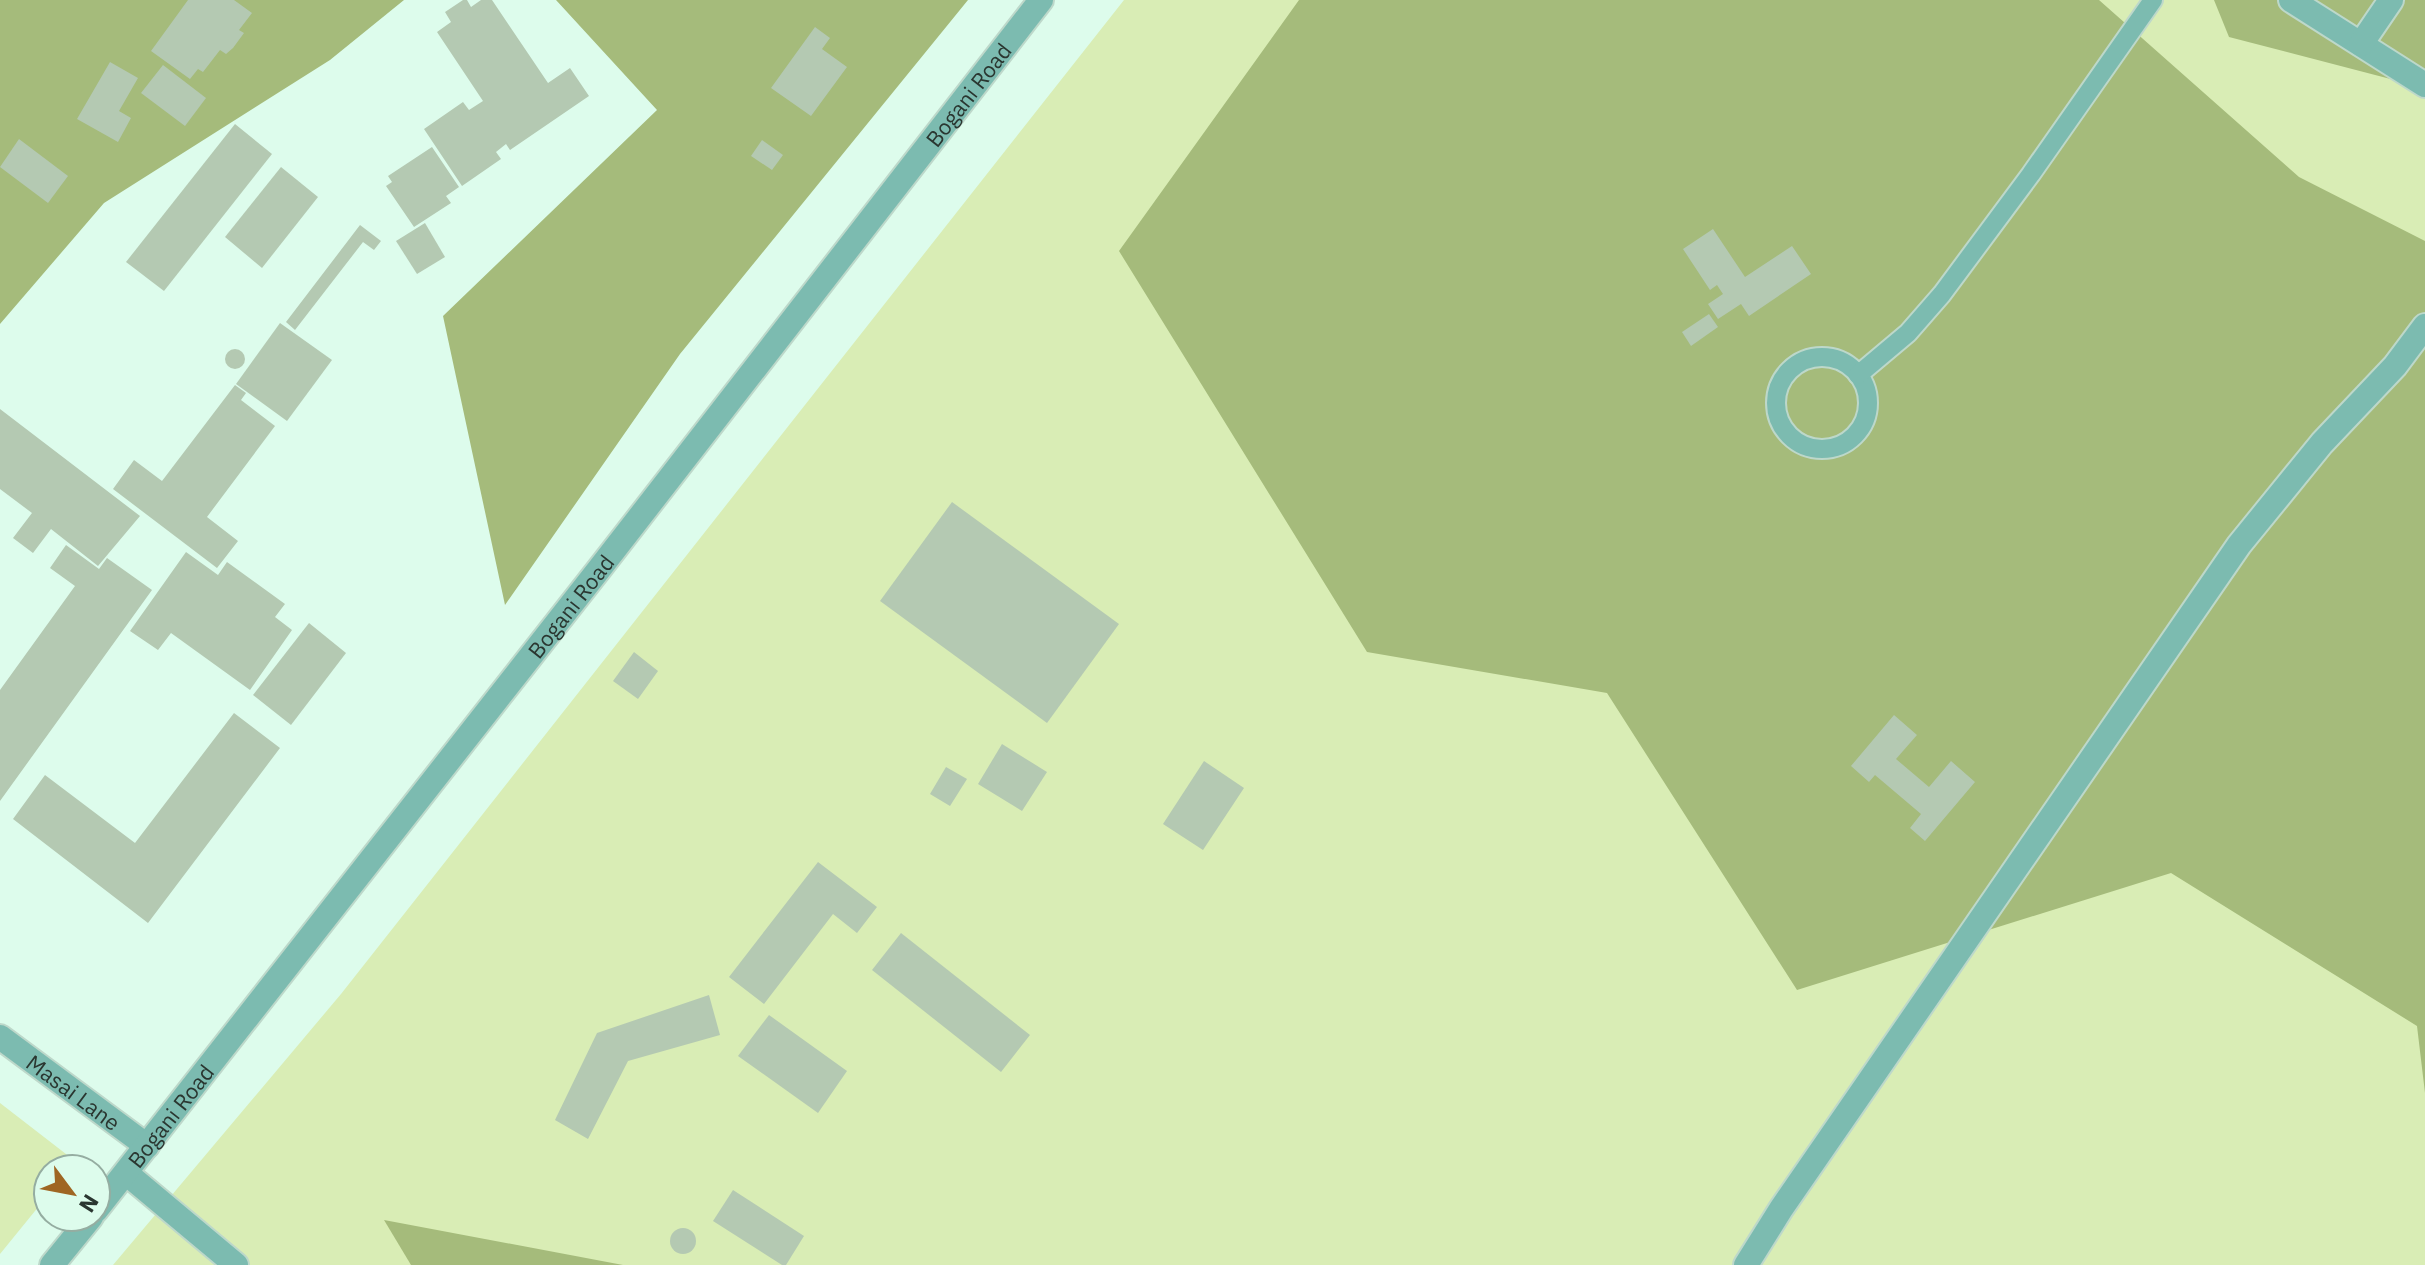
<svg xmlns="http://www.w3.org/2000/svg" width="2425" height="1265" font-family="'IBM Plex Sans',sans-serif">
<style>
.green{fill:#d9edb5}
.forest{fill:#a5bb7b}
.building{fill:#b4c9b2}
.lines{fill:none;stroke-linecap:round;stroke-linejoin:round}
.lane-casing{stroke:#bdd8ca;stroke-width:22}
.street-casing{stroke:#bdd8ca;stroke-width:28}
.lane{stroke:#7cbbb0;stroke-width:18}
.street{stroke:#7cbbb0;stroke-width:24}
.labels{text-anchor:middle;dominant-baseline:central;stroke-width:6;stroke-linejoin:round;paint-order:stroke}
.street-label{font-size:22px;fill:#2a3630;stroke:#ddfcec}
</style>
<rect width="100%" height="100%" fill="#ddfcec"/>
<!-- green -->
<g class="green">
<polygon points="1124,0 2425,0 2425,1265 113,1265 341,994"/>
<polygon points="0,1103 75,1161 69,1169 48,1169 48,1195 0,1254"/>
</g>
<!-- forest -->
<g class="forest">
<polygon points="0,0 404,0 330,60 104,203 0,324"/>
<polygon points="556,0 968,0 680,354 505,605 443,316 657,110"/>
<polygon points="1299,0 2099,0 2299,177 2425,241 2425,1093 2417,1026 2171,873 1797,990 1607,693 1367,652 1119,251"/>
<polygon points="2214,0 2425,0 2425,88 2229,37"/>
<polygon points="384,1220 623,1265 411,1265"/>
</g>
<!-- building -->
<g class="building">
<polygon points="188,0 234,0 252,13 239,30 244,33 233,48 226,54 220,50 203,72 198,69 190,79 151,51"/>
<polygon points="463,0 467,0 471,7 481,0 492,0 548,83 570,68 589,96 510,150 506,144 496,152 501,159 462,186 424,129 463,102 469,110 483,101 437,32 451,22 445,12"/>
<polygon points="815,27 830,38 822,49 847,67 811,116 771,88"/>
<polygon points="110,62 138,78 119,111 131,118 118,142 77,119"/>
<polygon points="163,65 206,98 185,126 141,93"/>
<polygon points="235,124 272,154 164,291 126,262"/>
<polygon points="19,139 68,176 48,203 0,167"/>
<polygon points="762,140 783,155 772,170 751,156"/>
<polygon points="432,147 459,187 446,196 451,203 414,227 386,186 392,182 388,176"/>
<polygon points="281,167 318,197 262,268 225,237"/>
<polygon points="425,223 445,257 417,274 396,241"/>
<polygon points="360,225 381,241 374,250 363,242 295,330 286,322"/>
<polygon points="1713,229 1745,277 1792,246 1811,274 1749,316 1741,304 1718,319 1708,304 1723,294 1717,285 1710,290 1683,249"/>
<polygon points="1709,314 1718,327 1691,346 1682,332"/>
<polygon points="280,323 332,360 287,421 236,384"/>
<circle cx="235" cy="359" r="10"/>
<polygon points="235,385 246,393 241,400 275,426 207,517 238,541 217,568 113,489 134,460 162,481"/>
<polygon points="0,409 140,516 98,566 51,529 33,553 13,538 32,513 0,489"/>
<polygon points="952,502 1119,624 1047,723 880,601"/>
<polygon points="66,545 99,569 107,558 152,590 0,801 0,690 75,586 50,568"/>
<polygon points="186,552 218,575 227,562 285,604 275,617 292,630 250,690 171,633 158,650 130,631"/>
<polygon points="309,623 346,653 291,725 253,695"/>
<polygon points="634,652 658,671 638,699 613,681"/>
<polygon points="234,713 280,748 148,923 13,819 45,775 135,843"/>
<polygon points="1894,715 1917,735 1896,759 1929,787 1951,761 1975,782 1925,841 1910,828 1921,814 1875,775 1869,782 1851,766"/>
<polygon points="1002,744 1047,772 1022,811 978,784"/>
<polygon points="1204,761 1244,788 1203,850 1163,824"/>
<polygon points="946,767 967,779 950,806 930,794"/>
<polygon points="818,862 877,907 857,933 833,914 764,1004 729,977"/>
<polygon points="901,933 1030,1035 1001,1072 872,970"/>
<polygon points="709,995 720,1035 628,1061 588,1139 555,1120 597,1033"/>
<polygon points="769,1015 847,1071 818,1113 738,1056"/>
<polygon points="733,1190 804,1236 786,1265 782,1265 713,1221"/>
<circle cx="683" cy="1241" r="13"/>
</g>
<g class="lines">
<defs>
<g id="lane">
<circle cx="1822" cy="403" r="46"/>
<polyline points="1858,375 1908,333 1942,294 2031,174 2153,0"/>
</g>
<g id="street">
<polyline points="2291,0 2425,85"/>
<polyline points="2361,44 2391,0"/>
<path id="s1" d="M 0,1037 L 147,1146"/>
<polyline points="126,1173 236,1265"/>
<path id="s2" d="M 96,1210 L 600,568 L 1041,0"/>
<polyline points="52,1265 91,1217"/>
<polyline points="1746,1265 1781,1209 2239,545 2322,443 2395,366 2425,326"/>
</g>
</defs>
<!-- lane casing -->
<use href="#lane" class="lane-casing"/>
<!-- street casing -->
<use href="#street" class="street-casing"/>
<!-- lane -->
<use href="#lane" class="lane"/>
<!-- street -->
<use href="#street" class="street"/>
</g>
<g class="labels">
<!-- street labels -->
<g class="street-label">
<text stroke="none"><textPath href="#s2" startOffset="1416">Bogani Road</textPath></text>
<text stroke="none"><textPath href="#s2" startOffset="768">Bogani Road</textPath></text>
<text stroke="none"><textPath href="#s1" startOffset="92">Masai Lane</textPath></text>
<text stroke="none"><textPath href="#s2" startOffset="120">Bogani Road</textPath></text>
</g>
</g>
<!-- north arrow -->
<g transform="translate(72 1193) rotate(122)"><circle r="38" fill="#ddfcec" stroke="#95ada1" stroke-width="2"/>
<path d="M0-6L14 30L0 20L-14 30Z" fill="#9f6623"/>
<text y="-12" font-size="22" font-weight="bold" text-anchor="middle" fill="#2a3630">N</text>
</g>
</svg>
